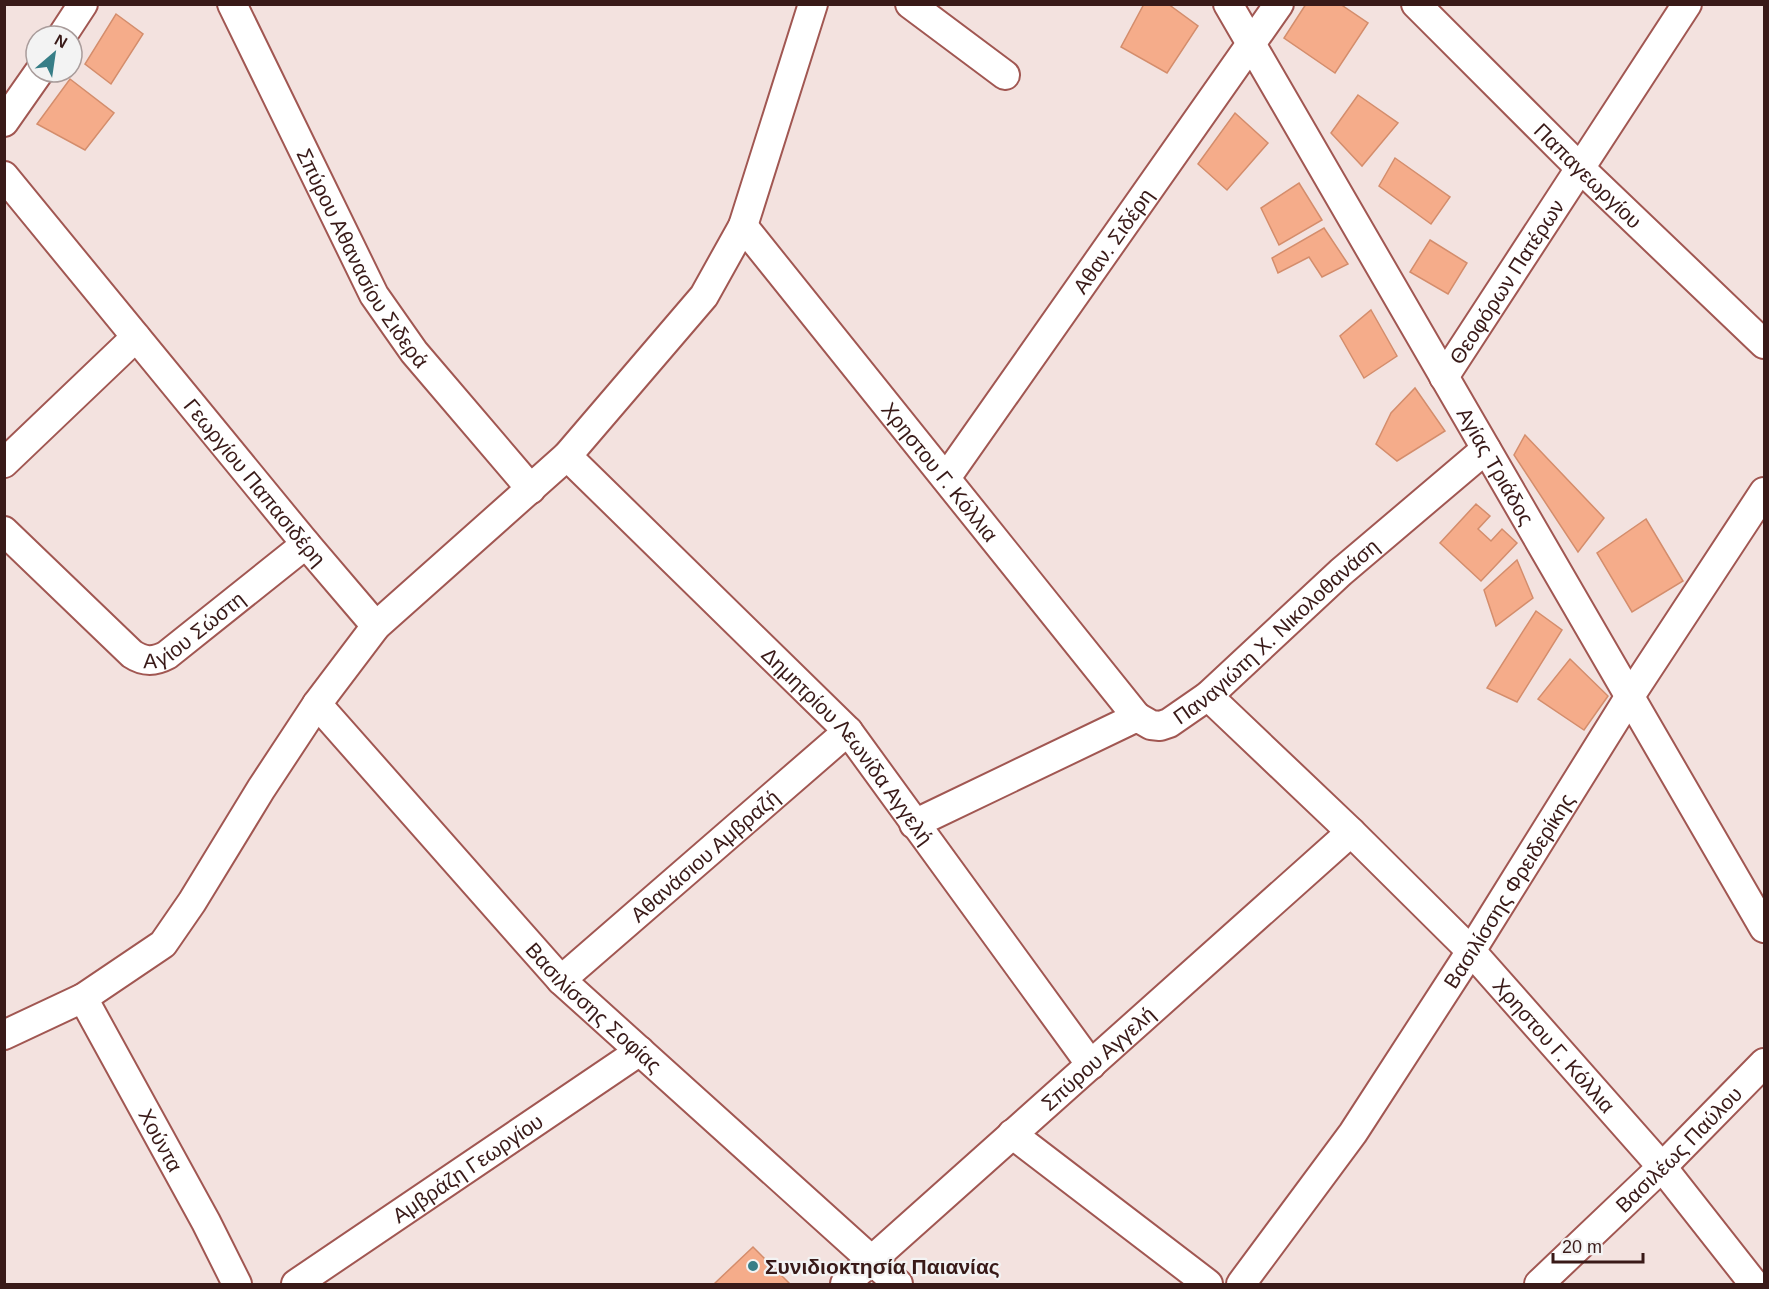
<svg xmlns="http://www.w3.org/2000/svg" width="1769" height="1289" font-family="Helvetica,sans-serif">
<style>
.building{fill:#f5ac8a;stroke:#d48d6c;stroke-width:1.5}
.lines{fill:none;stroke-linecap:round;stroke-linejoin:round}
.minor-casing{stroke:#a15752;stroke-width:32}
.minor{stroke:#fff;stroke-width:28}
.poi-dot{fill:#377e87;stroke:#f3f3f3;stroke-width:2}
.labels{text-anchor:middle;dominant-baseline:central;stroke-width:4.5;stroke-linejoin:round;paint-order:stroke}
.street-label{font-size:21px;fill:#391a18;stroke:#f3f3f3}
.poi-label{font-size:21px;font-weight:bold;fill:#391a18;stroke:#f3f3f3;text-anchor:start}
</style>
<rect width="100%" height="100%" fill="#f3e2df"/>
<!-- building -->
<g class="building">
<polygon points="1144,4 1168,4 1198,26 1167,73 1121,47"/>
<polygon points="1306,4 1340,4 1368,23 1335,73 1284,38"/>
<polygon points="116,14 143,34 111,84 85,64"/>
<polygon points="70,79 114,113 85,150 37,124"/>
<polygon points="1358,95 1398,123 1362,166 1331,133"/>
<polygon points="1235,113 1268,143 1227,190 1198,164"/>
<polygon points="1395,158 1450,197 1431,224 1379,186"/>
<polygon points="1299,183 1322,220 1279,245 1261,208"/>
<polygon points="1324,228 1348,264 1322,277 1309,257 1278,273 1272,258"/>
<polygon points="1430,240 1467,263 1448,294 1410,272"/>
<polygon points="1371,310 1397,356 1364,378 1340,336"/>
<polygon points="1415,388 1445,431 1397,461 1376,444 1391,413"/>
<polygon points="1525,435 1604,518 1578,552 1514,455"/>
<polygon points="1476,504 1490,516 1478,529 1491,541 1502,529 1517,543 1481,581 1440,543"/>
<polygon points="1646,519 1683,581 1632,612 1597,553"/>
<polygon points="1517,560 1533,598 1496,626 1484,590"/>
<polygon points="1536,611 1562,630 1517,702 1487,688"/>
<polygon points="1570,659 1608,696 1584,730 1538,699"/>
<polygon points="753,1247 790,1284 714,1284"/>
</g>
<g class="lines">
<defs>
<g id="minor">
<path id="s1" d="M 232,4 L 374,295 L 414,352 L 531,489"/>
<polyline points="910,4 1005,75"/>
<path id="s2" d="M 1228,4 L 1764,928"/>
<path id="s3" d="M 1416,4 L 1580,168 L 1764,344"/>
<polyline points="62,36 83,4"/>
<polyline points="4,122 39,72"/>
<path id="s4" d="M 4,176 L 306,544 L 376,626"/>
<path id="s5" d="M 743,226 L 1137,717"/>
<path id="s6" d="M 1444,377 L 1687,4"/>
<path id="s7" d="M 567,456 L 848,731 L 1091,1065"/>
<polyline points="4,463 136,337"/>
<path id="s8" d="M 946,478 L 1279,4"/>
<path id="s9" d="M 4,531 L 132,654 C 144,662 154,662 167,655 L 306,544"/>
<path id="s10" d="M 1208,696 L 1351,832 L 1471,951 L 1662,1167 L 1754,1284"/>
<path id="s11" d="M 317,704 L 561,980 L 898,1284"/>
<path id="s12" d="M 914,824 L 1137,717 L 1151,725 L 1160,726 L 1169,723 L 1208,696 L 1341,572 L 1486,449"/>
<path id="s13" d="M 561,980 L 848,731"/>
<path id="s14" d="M 83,998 L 206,1222 L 237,1284"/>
<polyline points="4,1035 83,998 163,944 192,902 261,789 317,704 376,626 567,456 704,296 743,226 813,4"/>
<polyline points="1012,1134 1208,1284"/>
<path id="s15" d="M 296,1284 L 640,1051"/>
<path id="s16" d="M 845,1284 L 1351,832"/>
<path id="s17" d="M 1241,1284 L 1353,1133 L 1471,951 L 1630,696 L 1764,492"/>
<path id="s18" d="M 1539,1284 L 1662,1167 L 1764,1063"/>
</g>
</defs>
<!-- minor casing -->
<use href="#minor" class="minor-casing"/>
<!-- minor -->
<use href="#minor" class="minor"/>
</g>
<!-- markers -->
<circle class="poi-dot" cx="753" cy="1266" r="6"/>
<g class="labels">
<!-- street labels -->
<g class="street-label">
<text stroke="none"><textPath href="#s3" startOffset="243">Παπαγεωργίου</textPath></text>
<text stroke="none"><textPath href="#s8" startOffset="290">Αθαν. Σιδέρη</textPath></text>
<text stroke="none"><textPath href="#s1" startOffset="286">Σπύρου Αθανασίου Σιδερά</textPath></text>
<text stroke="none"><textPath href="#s6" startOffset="114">Θεοφόρων Πατέρων</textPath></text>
<text stroke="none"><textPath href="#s2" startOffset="534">Αγίας Τριάδος</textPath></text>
<text stroke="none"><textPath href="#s5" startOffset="315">Χρηστου Γ. Κόλλια</textPath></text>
<text stroke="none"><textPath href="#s4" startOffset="396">Γεωργίου Παπασιδέρη</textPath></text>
<text stroke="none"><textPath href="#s9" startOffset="250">Αγίου Σώστη</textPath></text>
<text stroke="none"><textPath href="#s12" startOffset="423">Παναγιώτη Χ. Νικολοθανάση</textPath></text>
<text stroke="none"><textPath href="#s7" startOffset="404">Δημητρίου Λεωνίδα Αγγελή</textPath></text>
<text stroke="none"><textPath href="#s13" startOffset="190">Αθανάσιου Αμβραζή</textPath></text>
<text stroke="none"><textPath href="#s17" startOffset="476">Βασιλίσσης Φρειδερίκης</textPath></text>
<text stroke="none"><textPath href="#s11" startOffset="411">Βασιλίσσης Σοφίας</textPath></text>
<text stroke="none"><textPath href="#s10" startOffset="492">Χρηστου Γ. Κόλλια</textPath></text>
<text stroke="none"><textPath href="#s16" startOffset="339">Σπύρου Αγγελή</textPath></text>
<text stroke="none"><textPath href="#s14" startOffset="162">Χούντα</textPath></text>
<text stroke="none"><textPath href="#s18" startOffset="194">Βασιλέως Παύλου</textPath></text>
<text stroke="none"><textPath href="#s15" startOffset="207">Αμβράζη Γεωργίου</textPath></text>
</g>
<!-- poi labels -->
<g class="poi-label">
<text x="765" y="1266">Συνιδιοκτησία Παιανίας</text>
</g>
</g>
<!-- border -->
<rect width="1769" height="1289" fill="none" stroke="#391a18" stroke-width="12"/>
<!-- north arrow -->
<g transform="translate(54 54) rotate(29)"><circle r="28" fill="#f3f3f3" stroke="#a99c9b" stroke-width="1.5"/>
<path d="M0-4.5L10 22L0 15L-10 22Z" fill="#377e87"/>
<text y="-9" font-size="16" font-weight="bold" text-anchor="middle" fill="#391a18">N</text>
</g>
<!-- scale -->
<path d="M1553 1253v9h90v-9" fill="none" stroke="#391a18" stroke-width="3"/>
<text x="1562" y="1253" font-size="18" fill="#391a18" stroke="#f3f3f3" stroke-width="4.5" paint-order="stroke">20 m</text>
</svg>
